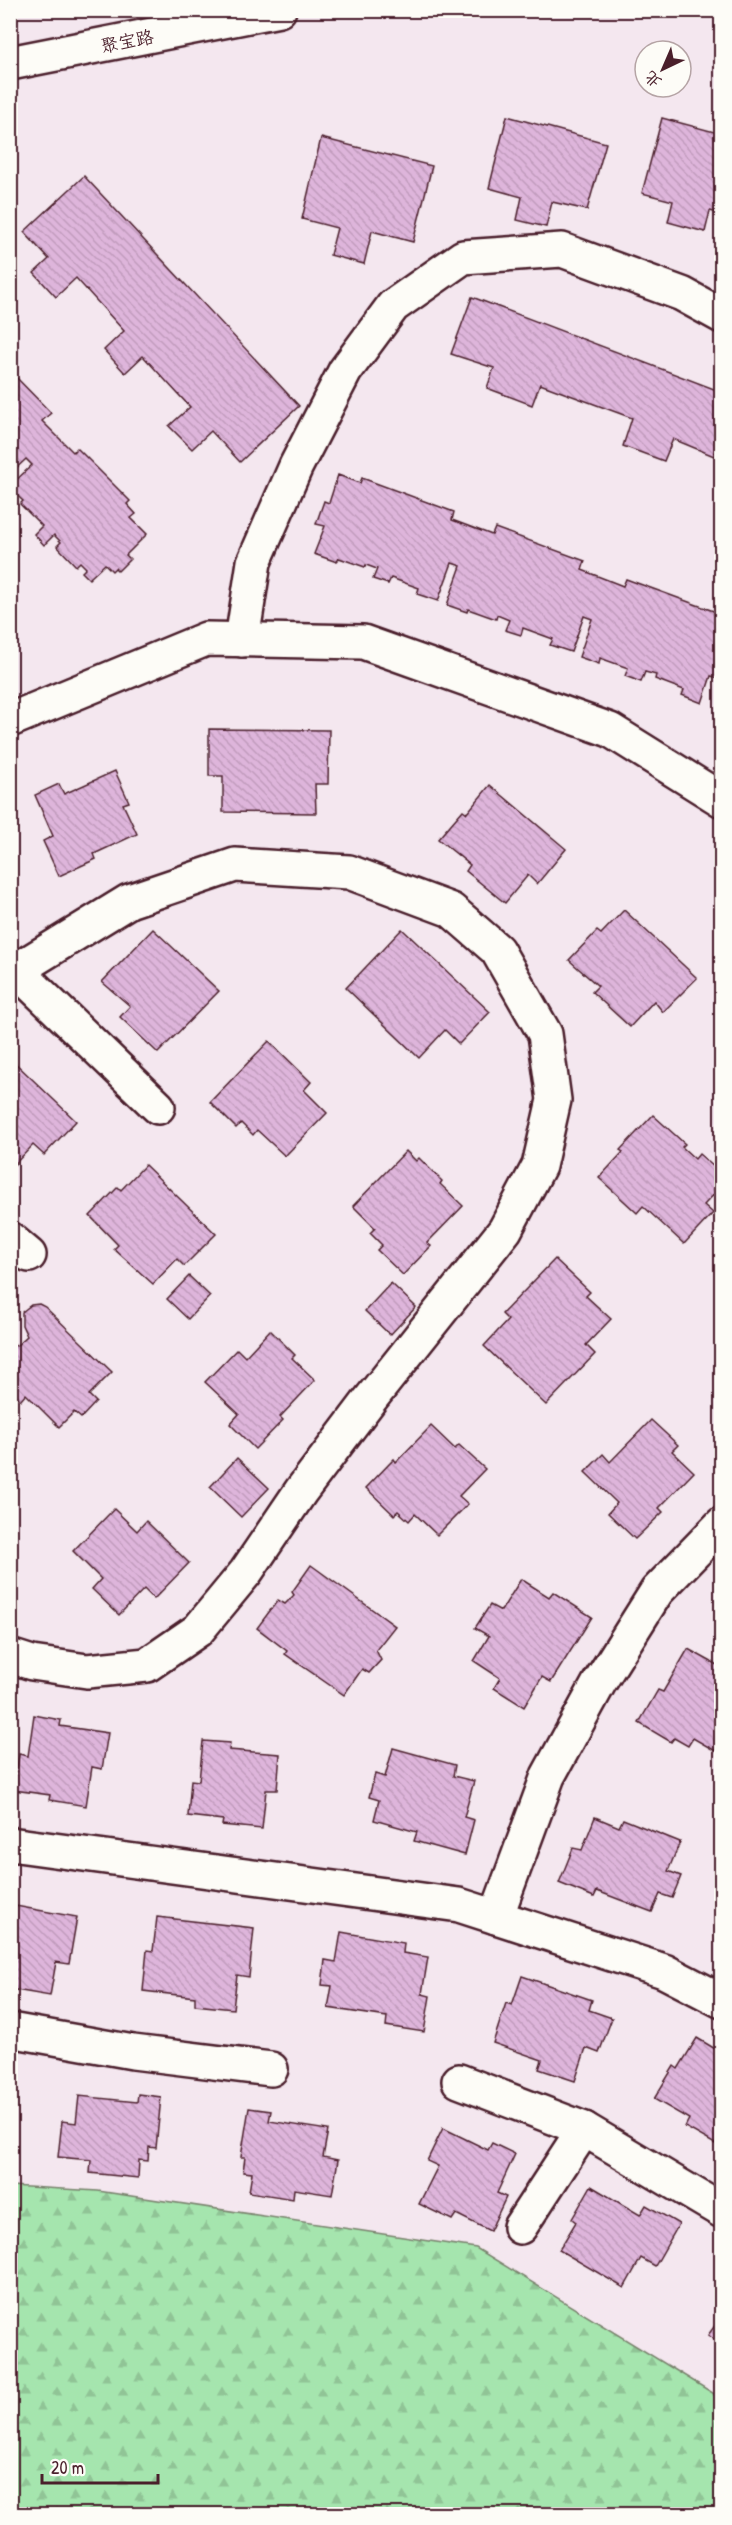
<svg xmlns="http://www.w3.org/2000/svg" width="732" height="2525" font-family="'Patrick Hand','LXGW WenKai TC',sans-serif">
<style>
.forest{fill:url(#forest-firs);stroke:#78826c;stroke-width:1.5}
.building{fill:url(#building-back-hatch);stroke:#4a1f2b;stroke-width:1.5}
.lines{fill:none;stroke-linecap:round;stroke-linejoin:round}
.minor-casing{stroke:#4a1f2b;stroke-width:38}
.minor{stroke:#fdfcf7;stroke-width:33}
.labels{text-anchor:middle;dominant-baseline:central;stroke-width:4.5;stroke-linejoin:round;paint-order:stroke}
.street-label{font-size:18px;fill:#4a1f2b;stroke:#fdfcf7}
</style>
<defs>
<pattern id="forest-firs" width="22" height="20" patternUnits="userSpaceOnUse" patternTransform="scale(1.5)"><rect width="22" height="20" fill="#a5e5ae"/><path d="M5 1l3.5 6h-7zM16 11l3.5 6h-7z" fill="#90c496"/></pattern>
<pattern id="building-back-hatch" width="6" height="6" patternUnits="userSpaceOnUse" patternTransform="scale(1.5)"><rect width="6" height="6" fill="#deb5db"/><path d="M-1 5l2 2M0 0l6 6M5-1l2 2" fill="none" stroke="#c09bbc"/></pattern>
</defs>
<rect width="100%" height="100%" fill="#f4e7ef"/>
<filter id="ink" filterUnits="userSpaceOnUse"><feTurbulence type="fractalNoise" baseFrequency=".0167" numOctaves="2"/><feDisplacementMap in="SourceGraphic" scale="12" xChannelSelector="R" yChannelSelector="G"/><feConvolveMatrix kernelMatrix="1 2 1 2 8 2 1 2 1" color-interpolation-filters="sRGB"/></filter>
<g filter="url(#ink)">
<!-- forest -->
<polygon class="forest" points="10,2186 98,2191 476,2248 721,2398 721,2514 11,2514"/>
<!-- building -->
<g class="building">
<polygon points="507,116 606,143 587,210 552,202 546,227 517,220 522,197 489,188"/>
<polygon points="662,118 722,134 722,214 710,211 705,232 668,222 673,201 642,193"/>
<polygon points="321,138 432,166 413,242 372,231 364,264 330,255 337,228 302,219"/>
<polygon points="84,176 299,406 240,462 211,431 192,449 169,426 190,407 143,356 125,373 104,350 124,331 76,278 56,297 34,273 49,259 24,232"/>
<polygon points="472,297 722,392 722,435 714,456 673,439 664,461 623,446 632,418 540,384 532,405 487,388 494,368 451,354"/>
<polygon points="10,371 51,413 42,421 73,452 77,448 130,501 127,504 136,514 131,518 147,534 126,555 130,559 118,571 115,568 112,571 105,564 89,579 82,572 86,568 80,562 76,566 57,546 61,542 54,535 44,545 34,534 42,526 20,504 23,501 10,489 10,486 32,465 26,459 10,474"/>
<polygon points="338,475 360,483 362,478 454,512 452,520 492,535 495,528 585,561 582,570 623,586 626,579 719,613 715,623 722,625 722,679 711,676 702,703 682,695 684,690 655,679 656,675 645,672 641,682 625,676 628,668 600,658 599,664 579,657 592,619 584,616 571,652 550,645 553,639 523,628 521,635 505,630 509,620 497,615 496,619 468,609 467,612 447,605 461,566 452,563 438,601 417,594 419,588 391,578 388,584 373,579 377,569 366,565 365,567 339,558 337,562 314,554 325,526 316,524 324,501 329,503"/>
<polygon points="209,729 329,730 328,784 315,784 316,813 223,812 223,776 209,776"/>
<polygon points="115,771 129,802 123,804 137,834 94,854 96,859 59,876 43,841 53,836 35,795 59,784 64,794"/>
<polygon points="490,785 566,849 537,884 528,875 505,903 466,871 470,865 438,839 463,810 467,813"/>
<polygon points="624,910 697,978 663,1012 654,1001 630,1027 592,992 598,986 569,960 597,931 601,934"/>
<polygon points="153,929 219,991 158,1053 120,1017 130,1006 102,982"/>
<polygon points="402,929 490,1012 459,1044 445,1030 419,1058 346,988"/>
<polygon points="269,1041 311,1082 304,1090 327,1113 285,1156 257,1130 253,1135 241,1123 236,1128 210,1102"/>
<polygon points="10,1058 76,1121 44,1155 33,1145 10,1169"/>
<polygon points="653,1115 685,1144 682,1147 695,1159 699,1154 722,1174 722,1186 704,1205 713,1213 684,1244 643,1206 637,1213 599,1178 623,1152 620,1150"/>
<polygon points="406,1151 416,1161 419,1158 442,1181 440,1184 463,1206 427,1243 431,1246 403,1275 377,1250 382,1245 370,1233 375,1228 353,1206"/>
<polygon points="145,1165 216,1234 184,1266 177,1259 153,1284 114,1249 118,1245 90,1216 118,1187 121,1190"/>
<polygon points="555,1259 590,1292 586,1296 611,1319 586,1345 595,1354 546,1405 484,1346 508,1320 502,1314"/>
<polygon points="189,1276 210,1296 188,1319 167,1299"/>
<polygon points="391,1283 416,1307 390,1335 365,1311"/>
<polygon points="39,1304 45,1307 112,1372 89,1395 96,1402 81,1418 74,1412 59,1427 26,1394 21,1400 10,1390 10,1340 16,1346 27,1336 22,1325 22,1312 31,1305"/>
<polygon points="270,1330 295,1355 292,1358 315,1380 280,1417 283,1420 255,1449 230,1424 239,1414 205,1382 237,1349 245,1357"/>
<polygon points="722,1338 722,1352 715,1345"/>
<polygon points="651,1420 678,1445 672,1451 694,1472 659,1508 663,1512 635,1539 608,1513 617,1503 585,1472 603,1454 610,1462"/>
<polygon points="431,1426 455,1449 459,1445 485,1469 459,1496 468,1504 437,1535 415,1514 409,1521 398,1511 394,1515 366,1488 394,1459 396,1462"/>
<polygon points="237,1458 269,1488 241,1517 210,1487"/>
<polygon points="114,1509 137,1531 146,1521 189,1563 154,1599 144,1589 119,1615 92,1589 101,1579 73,1551"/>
<polygon points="311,1565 395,1626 376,1650 381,1660 369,1673 362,1669 344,1695 285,1654 287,1651 257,1628 278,1600 285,1604 294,1595 292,1592"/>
<polygon points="521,1579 549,1597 553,1592 592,1617 551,1682 542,1677 524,1707 494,1688 500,1678 474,1661 489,1636 475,1628 490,1605 501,1611"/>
<polygon points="688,1649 717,1665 720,1660 722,1661 722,1749 719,1753 693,1738 688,1746 674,1738 671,1742 639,1723 658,1690 663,1692"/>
<polygon points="34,1715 61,1720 60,1726 108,1733 102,1769 92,1767 86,1806 49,1800 50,1795 14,1790 19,1754 28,1756"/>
<polygon points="203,1741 230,1743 229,1750 280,1754 277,1790 266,1790 262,1829 222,1825 223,1820 188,1816 191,1780 199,1781"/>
<polygon points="393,1748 455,1765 453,1776 474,1781 464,1817 474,1820 465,1855 414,1841 417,1832 374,1820 379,1800 369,1797 375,1774 385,1777"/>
<polygon points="595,1817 619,1827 623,1819 680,1842 668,1871 681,1876 672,1898 660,1894 652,1912 597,1891 594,1897 559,1883 573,1848 582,1850"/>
<polygon points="10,1905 77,1917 69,1964 56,1962 50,1996 10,1989"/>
<polygon points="157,1917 254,1928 249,1977 237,1975 233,2009 195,2005 195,1997 143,1991 147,1950 153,1951"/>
<polygon points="341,1932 404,1943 403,1953 428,1957 422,1994 430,1996 424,2032 386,2026 387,2017 328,2008 332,1986 322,1985 325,1960 336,1962"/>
<polygon points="522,1976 592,2000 589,2010 612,2018 599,2053 586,2048 575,2081 539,2069 542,2060 493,2043 506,2003 512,2005"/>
<polygon points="697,2038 722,2053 722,2148 685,2127 689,2119 654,2099 674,2066 678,2069"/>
<polygon points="138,2094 161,2097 156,2148 149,2147 148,2161 139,2160 138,2178 90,2173 91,2160 58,2157 62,2121 76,2123 79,2096 137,2102"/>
<polygon points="249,2108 271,2111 269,2121 328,2130 323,2157 338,2160 332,2195 294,2189 293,2199 249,2192 252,2173 243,2172 245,2157 241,2157"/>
<polygon points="443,2128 488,2150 492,2143 515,2154 497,2193 506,2197 490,2231 456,2214 452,2220 419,2204 438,2166 427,2161"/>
<polygon points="591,2186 640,2215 646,2205 679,2224 655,2266 641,2258 624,2288 559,2250 576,2222 572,2219"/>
<polygon points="722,2316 722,2345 708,2335"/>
</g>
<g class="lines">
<defs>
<g id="minor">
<polyline points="10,63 279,10"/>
<polyline points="242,640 254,562 296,466 345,371 393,306 463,257 562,250 682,294 722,316"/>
<polyline points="10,720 206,639 363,642 610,730 722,800"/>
<polyline points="16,970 158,1107"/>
<polyline points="10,974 129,901 235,865 349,872 451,910 497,950 545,1034 554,1100 539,1166 505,1230 369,1401 301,1491 246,1572 198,1630 147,1665 87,1671 32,1663 10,1656"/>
<polyline points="10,1239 29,1255"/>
<polyline points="10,1844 459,1905 664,1971 722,2001"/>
<polyline points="496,1917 548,1776 599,1683 657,1591 722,1524"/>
<polyline points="10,2030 133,2052 271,2069"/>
<polyline points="459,2081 584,2129 722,2211"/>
<polyline points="520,2227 584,2129"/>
</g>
</defs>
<!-- minor casing -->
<use href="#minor" class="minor-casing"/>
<!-- minor -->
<use href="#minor" class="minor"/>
</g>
</g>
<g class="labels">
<!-- street labels -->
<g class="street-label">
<text transform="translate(127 41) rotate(-11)">聚宝路</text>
</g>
</g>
<!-- margin -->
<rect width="732" height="2525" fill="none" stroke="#fdfcf7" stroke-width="36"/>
<rect x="18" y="18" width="696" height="2489" fill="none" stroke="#4a1f2b" stroke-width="2" filter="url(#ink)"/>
<!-- north arrow -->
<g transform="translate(663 69) rotate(224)"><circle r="28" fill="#fdfcf7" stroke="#b5a4a5" stroke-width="1.5"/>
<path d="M0-4.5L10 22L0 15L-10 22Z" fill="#4a1f2b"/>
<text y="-9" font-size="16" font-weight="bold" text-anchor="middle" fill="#4a1f2b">北</text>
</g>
<!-- scale -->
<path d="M42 2474v9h116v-9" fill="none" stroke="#4a1f2b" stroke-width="3"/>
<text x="51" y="2474" font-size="18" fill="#4a1f2b" stroke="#fdfcf7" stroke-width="4.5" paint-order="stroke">20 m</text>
</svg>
